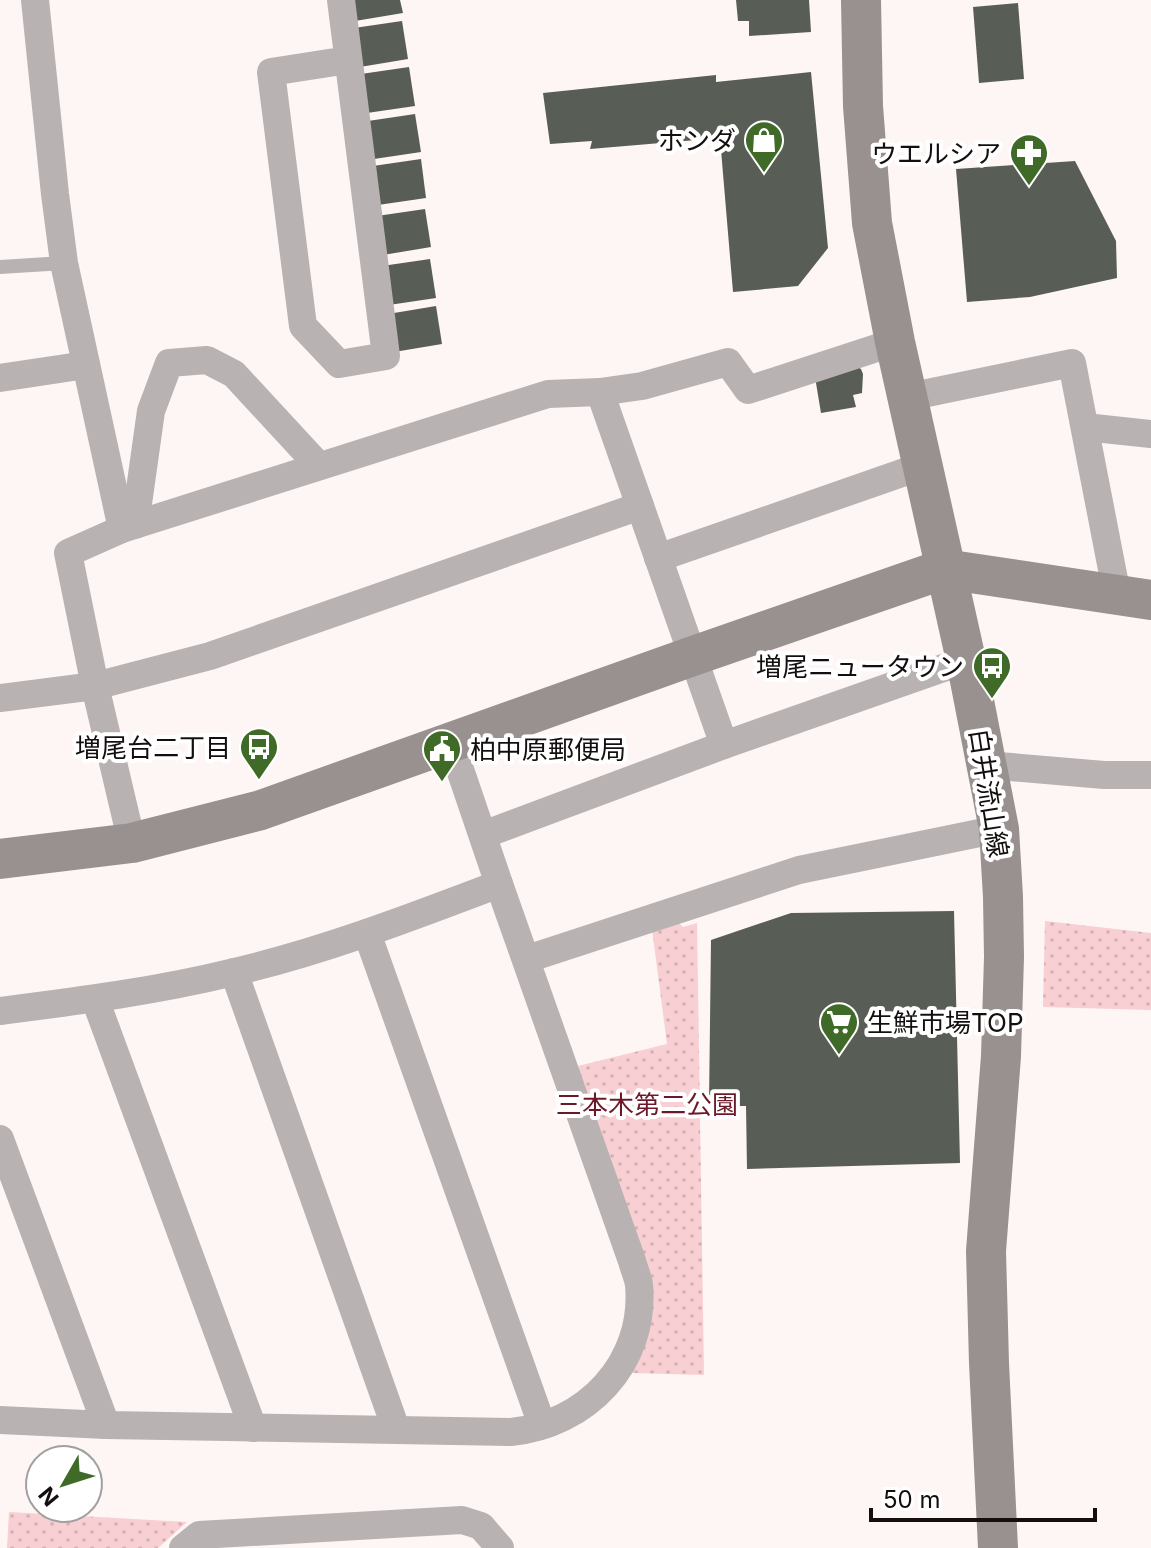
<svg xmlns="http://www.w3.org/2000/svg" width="1151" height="1548" font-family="Inter,'Noto Sans JP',sans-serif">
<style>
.park{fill:url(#park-dots)}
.building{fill:#585e56}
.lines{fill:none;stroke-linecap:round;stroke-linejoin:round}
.lane{stroke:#b8b2b2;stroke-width:14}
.street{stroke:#b8b2b2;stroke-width:28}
.secondary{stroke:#999090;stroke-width:40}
.labels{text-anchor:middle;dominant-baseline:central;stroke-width:8;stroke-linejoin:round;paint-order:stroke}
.poi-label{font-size:26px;fill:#140f0f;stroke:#fff;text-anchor:end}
.street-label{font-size:26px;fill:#140f0f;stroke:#fff}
.park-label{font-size:26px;fill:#6b1929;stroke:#fff}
</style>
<defs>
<pattern id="park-dots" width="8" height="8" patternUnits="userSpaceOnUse" patternTransform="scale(2)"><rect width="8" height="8" fill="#f8cfd2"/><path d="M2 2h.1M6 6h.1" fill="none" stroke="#d4b1b3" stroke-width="1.8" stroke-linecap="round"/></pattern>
</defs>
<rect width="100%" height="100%" fill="#fef5f5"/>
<!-- park -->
<g class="park">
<polygon points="677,921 683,927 697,923 704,1375 631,1373 642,1351 578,1066 667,1044 652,929"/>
<polygon points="1045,921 1151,933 1151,1010 1043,1007"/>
<polygon points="9,1512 187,1522 158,1548 7,1548"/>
</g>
<!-- building -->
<g class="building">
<polygon points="352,0 400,0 403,13 355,21"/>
<polygon points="736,0 809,0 811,32 749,36 749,21 738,21"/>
<polygon points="1018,3 1024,79 979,83 973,7"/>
<polygon points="402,21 408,59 360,67 354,28"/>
<polygon points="409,67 415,106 367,113 361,74"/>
<polygon points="811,72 828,248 798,286 733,292 720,138 590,149 592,141 550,144 543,93 716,75 716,82"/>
<polygon points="415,114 421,152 374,159 368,121"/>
<polygon points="421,159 426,198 378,205 373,166"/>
<polygon points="1075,161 1116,241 1117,278 1030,297 967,302 956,169"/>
<polygon points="425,209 431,247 383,255 377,216"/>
<polygon points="430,259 436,298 389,305 382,266"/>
<polygon points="436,306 442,344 394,352 388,314"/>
<polygon points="856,366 861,369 863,374 862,393 853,395 856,407 821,413 815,377"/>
<polygon points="954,911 960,1163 747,1169 746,1106 709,1106 711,940 791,913"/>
</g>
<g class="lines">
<!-- lane -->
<polyline class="lane" points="0,267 64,263"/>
<!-- street -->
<g class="street">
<polyline points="35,0 55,194 64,263 122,529"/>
<polyline points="341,0 386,356 339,364 303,326 271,72 348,60"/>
<polyline points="0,378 86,365"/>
<polyline points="600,392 724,745"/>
<polyline points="908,397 1072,363 1117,595"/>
<polyline points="1085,427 1151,434"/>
<polyline points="135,525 151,411 169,363 207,360 234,374 319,466"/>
<polyline points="658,558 922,466"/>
<polyline points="0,698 95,686 210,656 640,506"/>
<polyline points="987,765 1104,775 1151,775"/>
<polyline points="483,835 724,745 966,660"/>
<polyline points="132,843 95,686 68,553 122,529 548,394 600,392 642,386 728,362 748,390 895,342"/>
<polyline points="367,933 542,1425"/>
<polyline points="527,959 799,870 999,829"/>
<polyline points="234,972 396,1429"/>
<polyline points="95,999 253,1428"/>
<path d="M 0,1011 C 78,1001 157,991 234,972 C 324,951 412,917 499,884"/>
<polyline points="0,1139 106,1425"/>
<path d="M 0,1420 L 106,1425 L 511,1432 C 586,1425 646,1363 639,1285 C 638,1277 634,1269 632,1261 L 499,884 L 451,743"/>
<polyline points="183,1548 199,1535 462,1520 481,1526 500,1548"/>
</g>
<!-- secondary -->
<g class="secondary">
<polyline points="861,0 863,106 872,223 895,342 966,660 999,829 1003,897 1004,957 1001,1056 986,1251 989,1363 998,1548"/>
<polyline points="0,859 132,843 261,810 693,656 944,569 1151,600"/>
</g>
</g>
<!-- icons -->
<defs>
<symbol id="shop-pin" viewBox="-11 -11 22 30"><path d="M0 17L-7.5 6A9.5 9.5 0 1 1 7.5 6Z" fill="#406a27" stroke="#fff"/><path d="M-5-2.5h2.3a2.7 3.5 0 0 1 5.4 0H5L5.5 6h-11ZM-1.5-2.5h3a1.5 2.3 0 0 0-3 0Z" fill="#fff"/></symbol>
<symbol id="pharmacy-pin" viewBox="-11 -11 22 30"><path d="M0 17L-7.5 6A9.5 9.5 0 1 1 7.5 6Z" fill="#406a27" stroke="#fff"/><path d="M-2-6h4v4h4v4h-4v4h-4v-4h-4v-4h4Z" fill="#fff"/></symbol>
<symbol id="bus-pin" viewBox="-11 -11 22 30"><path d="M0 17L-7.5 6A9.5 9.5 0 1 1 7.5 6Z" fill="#406a27" stroke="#fff"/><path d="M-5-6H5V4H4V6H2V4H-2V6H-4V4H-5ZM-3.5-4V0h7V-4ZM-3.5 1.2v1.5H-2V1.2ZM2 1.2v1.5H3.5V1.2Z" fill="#fff"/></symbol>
<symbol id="civic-pin" viewBox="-11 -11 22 30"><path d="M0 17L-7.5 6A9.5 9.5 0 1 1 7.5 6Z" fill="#406a27" stroke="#fff"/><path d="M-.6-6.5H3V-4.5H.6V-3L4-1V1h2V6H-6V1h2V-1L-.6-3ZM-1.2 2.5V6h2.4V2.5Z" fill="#fff"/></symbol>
<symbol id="supermarket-pin" viewBox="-11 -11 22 30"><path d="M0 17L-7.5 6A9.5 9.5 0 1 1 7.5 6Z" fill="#406a27" stroke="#fff"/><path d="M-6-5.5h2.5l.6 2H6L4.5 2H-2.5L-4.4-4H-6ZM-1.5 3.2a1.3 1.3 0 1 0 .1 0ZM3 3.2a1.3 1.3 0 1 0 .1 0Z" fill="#fff"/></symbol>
</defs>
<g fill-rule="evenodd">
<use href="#shop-pin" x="742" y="118" width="44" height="60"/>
<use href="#pharmacy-pin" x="1007" y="131" width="44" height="60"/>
<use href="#bus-pin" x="970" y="644" width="44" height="60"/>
<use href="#bus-pin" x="237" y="725" width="44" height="60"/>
<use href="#civic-pin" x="420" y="727" width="44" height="60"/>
<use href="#supermarket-pin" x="817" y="1000" width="44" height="60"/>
</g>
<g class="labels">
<!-- poi labels -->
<g class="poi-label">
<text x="736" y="140">ホンダ</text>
<text x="1001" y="153">ウエルシア</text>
<text x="964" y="666">増尾ニュータウン</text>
<text x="231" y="747">増尾台二丁目</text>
<text x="470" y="749" text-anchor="start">柏中原郵便局</text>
<text x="867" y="1022" text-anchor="start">生鮮市場TOP</text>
</g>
<!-- street labels -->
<g class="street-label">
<text transform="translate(989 793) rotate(81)">白井流山線</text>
</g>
<!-- park labels -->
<g class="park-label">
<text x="647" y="1104">三本木第二公園</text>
</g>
</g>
<!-- north arrow -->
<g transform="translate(64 1484) rotate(231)"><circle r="38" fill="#ffffff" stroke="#a19f9f" stroke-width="2"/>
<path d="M0-6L14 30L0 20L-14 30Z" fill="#406a27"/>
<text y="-12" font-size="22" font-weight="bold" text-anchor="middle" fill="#140f0f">N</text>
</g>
<!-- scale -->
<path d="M871 1508v12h224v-12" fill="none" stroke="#140f0f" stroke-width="4"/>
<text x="883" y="1508" font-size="24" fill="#140f0f" stroke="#ffffff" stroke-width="6" paint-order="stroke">50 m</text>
</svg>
